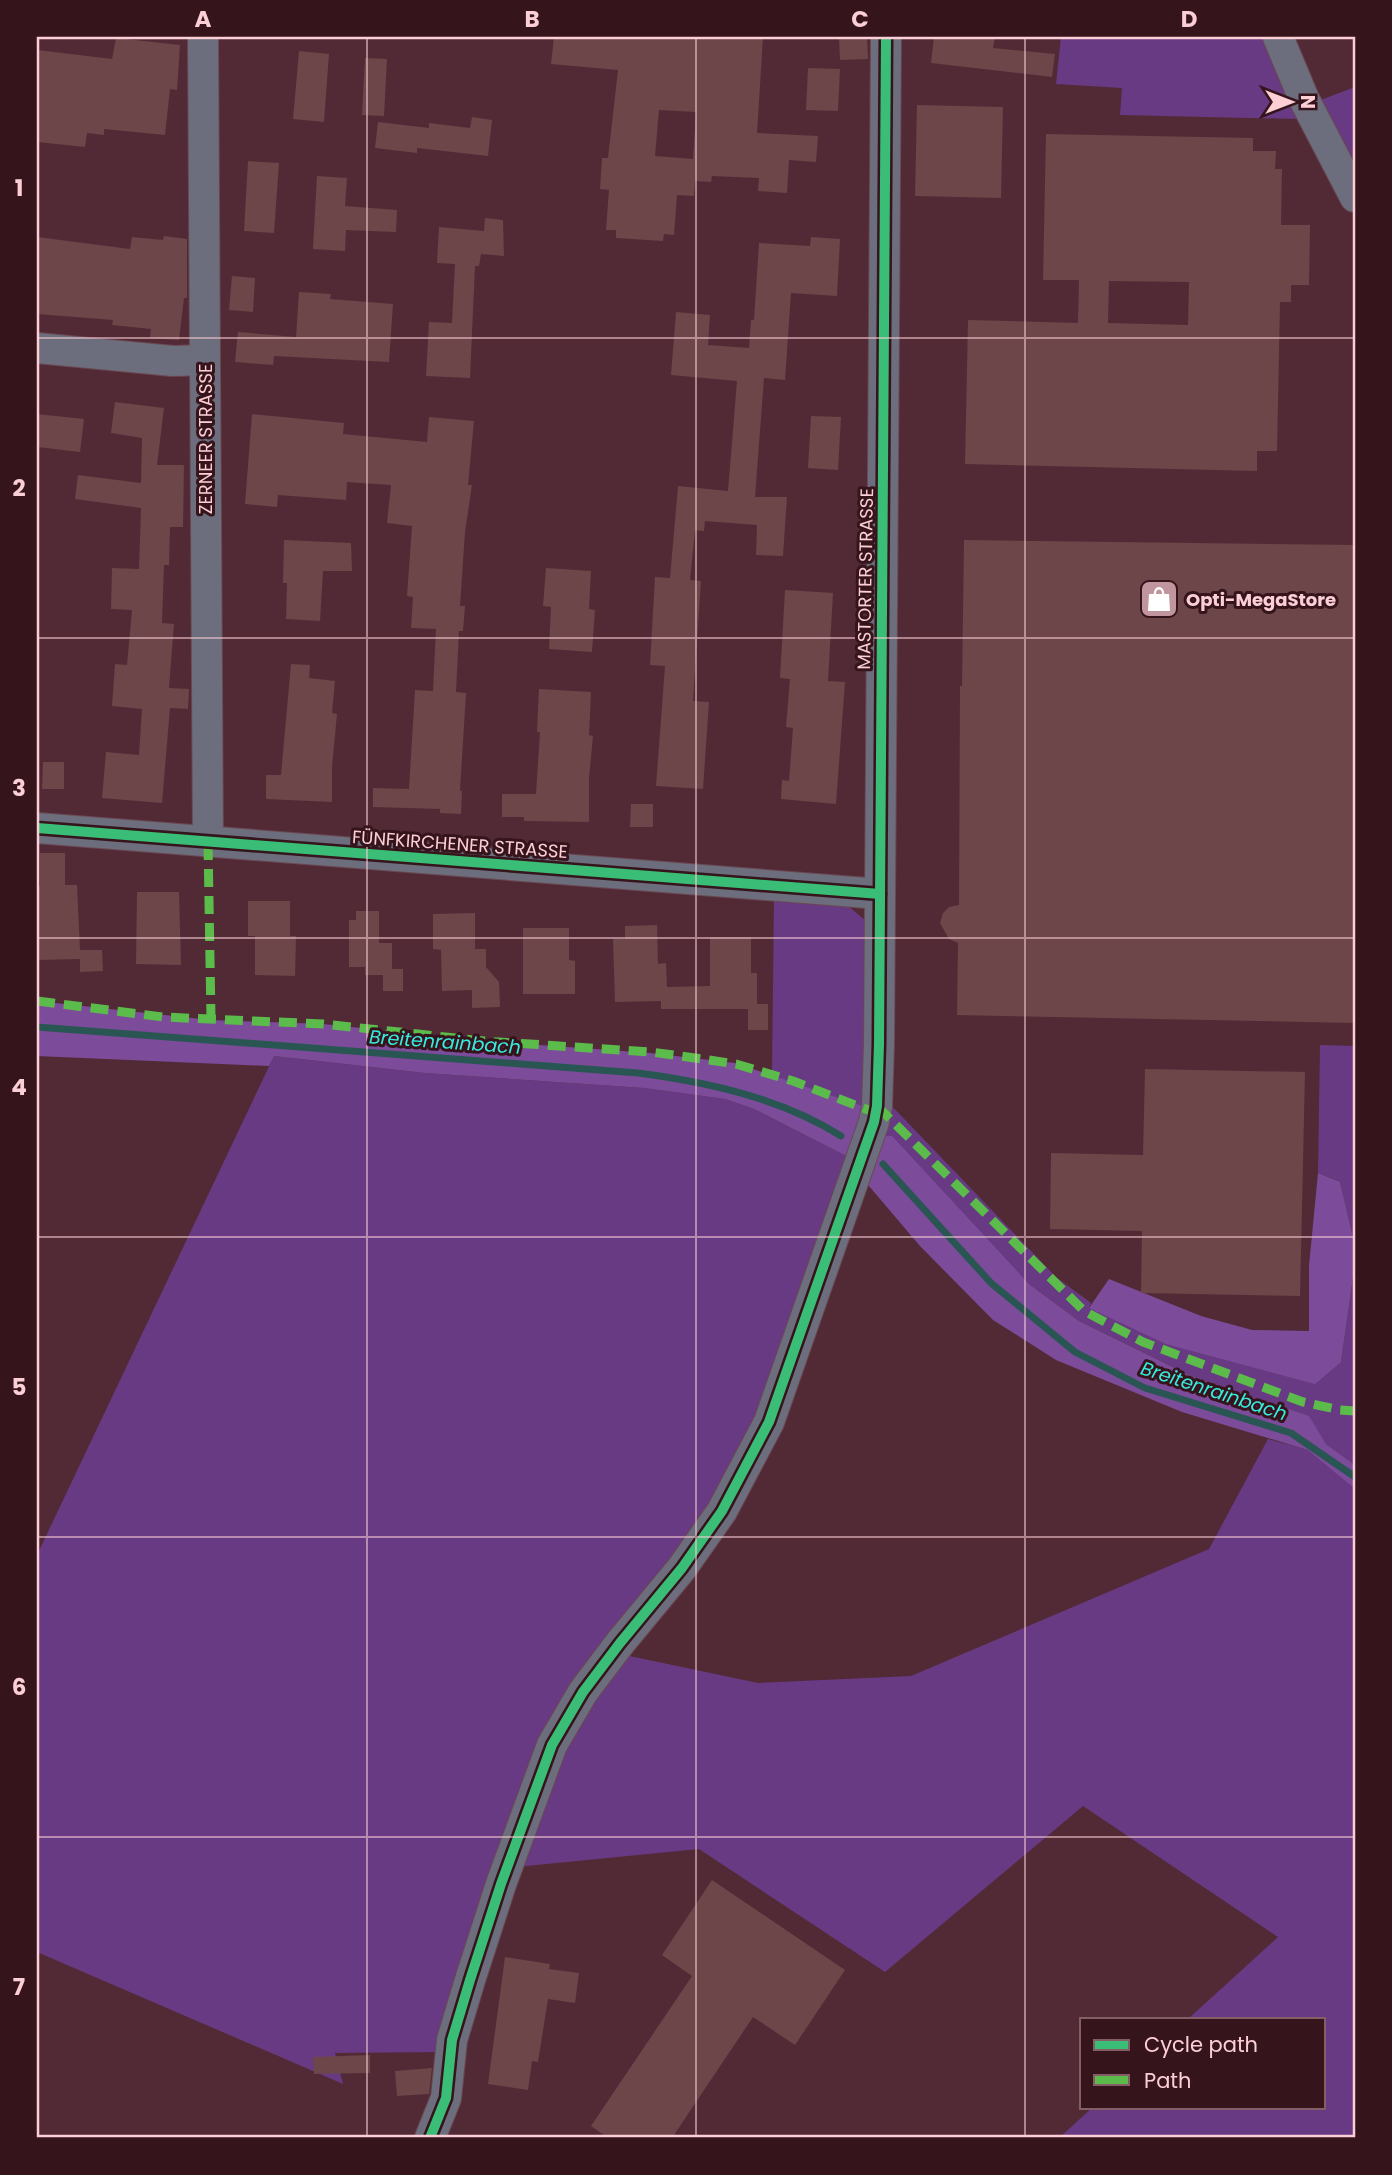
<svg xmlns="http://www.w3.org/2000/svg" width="1392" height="2175" font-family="Poppins,sans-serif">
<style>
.green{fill:#683a83}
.forest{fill:#7c4c9b}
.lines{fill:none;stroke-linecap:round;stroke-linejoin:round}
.stream{stroke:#295653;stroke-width:7}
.building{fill:#6c4649;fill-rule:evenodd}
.minor-casing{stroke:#6a4851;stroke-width:32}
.minor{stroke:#6c6d7d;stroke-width:30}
.quiet{stroke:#5cbc4b;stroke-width:9;stroke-dasharray:18 9;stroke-linecap:butt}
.cycleway-casing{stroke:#35141b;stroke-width:15}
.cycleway{stroke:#3abd76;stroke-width:10}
.grid{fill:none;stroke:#fcced5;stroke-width:2;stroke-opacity:0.55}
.labels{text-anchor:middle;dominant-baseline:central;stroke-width:6;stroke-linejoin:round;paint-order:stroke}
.street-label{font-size:18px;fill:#fcced5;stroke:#35141b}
.poi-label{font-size:18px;font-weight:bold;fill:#fcced5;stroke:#35141b;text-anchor:start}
.water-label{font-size:19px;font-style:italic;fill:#37ebde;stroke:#35141b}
.neatline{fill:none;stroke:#fcced5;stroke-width:2.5}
.grid-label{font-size:23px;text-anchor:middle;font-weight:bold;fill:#fcced5}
</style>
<rect width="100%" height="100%" fill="#522a36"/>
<!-- green -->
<g class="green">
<polygon points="1061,37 1262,37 1299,119 1120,115 1122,88 1056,84"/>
<polygon points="1355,87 1355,171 1318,101"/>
<polygon points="774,899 847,905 872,926 869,1108 772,1076"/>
<polygon points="1320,1045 1355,1046 1355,1246 1340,1182 1318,1173"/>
<polygon points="274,1056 425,1073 644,1088 725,1099 754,1109 854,1160 737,1472 610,1642 441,2052 335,2053 343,2084 37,1952 37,1555"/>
<polygon points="888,1102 1056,1277 1091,1303 1089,1308 1341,1362 1355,1263 1355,1465 1326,1444 1308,1416 1191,1376 1079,1321 1029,1284 880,1136"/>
<polygon points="1268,1439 1309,1450 1355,1489 1355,2138 1059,2138 1093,2107 1324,2107 1324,2019 1188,2019 1278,1937 1083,1806 885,1972 699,1849 516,1867 559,1754 620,1654 758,1683 911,1676 1209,1549"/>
</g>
<!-- forest -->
<g class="forest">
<polygon points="37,1001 210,1020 323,1024 484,1041 650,1053 735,1063 869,1108 854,1160 754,1109 725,1099 644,1088 425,1073 274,1056 269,1066 37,1056"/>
<polygon points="880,1136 892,1136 1029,1284 1079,1321 1191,1376 1309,1416 1326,1444 1355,1465 1355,1489 1308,1450 1182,1412 1056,1360 993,1320 920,1246 863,1179"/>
<polygon points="1318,1173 1340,1182 1355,1246 1355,1263 1341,1362 1315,1384 1166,1344 1089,1308 1109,1279 1201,1316 1252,1330 1309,1331 1309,1266"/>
</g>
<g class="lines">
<!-- stream -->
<g class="stream">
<path d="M 37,1027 L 638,1073 C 707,1082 781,1098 841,1136"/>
<polyline points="883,1164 991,1283 1075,1352 1145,1388 1291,1433 1355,1477"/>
</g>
</g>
<!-- building -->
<g class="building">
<path d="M 554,37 L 763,37 L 757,133 L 818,136 L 816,162 L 789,160 L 787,193 L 758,191 L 759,178 L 712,176 L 711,182 L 695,181 L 694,196 L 677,195 L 674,235 L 664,234 L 663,241 L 616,238 L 616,230 L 606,230 L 609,190 L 600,189 L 602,158 L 608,158 L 618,70 L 551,64 ZM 659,110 L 696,112 L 693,159 L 655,156 Z"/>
<polygon points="839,37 867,37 868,59 840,60"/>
<polygon points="934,37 995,37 993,48 1055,54 1052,77 931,63"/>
<polygon points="116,38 180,45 177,90 170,89 165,135 104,129 104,135 87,133 85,147 37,142 37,50 112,59"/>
<polygon points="299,51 329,54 324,122 293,119"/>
<polygon points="365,58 387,59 384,116 362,115"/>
<polygon points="808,68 840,69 838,111 806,110"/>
<polygon points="917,105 1003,107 1001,198 915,196"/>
<polygon points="472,117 492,120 488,156 417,148 417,153 375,148 378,122 429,128 429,123 470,128"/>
<path d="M 1046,134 L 1253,138 L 1253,151 L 1276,151 L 1275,169 L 1282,169 L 1281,225 L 1310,225 L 1309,285 L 1291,285 L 1291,302 L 1280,302 L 1277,451 L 1257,451 L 1257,471 L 965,464 L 968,320 L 1078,323 L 1079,280 L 1043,280 ZM 1109,281 L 1189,282 L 1188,325 L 1108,323 Z"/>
<polygon points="248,161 279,163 274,233 244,231"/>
<polygon points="317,176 347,178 345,206 397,210 396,232 346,230 345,251 313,249"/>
<polygon points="485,218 503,220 504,256 481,254 479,266 475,266 470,378 426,376 429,322 452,323 455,264 437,263 439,227 484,231"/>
<polygon points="164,236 187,239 187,298 184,298 179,340 150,338 151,329 112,325 113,320 37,314 37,237 130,249 132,237 163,240"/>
<polygon points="811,237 840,239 837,296 791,293 785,380 764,378 755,497 787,497 783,556 756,555 757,525 705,521 704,531 695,530 690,580 701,581 693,701 709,702 703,789 656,786 665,666 650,665 655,577 670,578 678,486 728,491 737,381 671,375 676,312 710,315 708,345 749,348 751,320 754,320 759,243 810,246"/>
<polygon points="232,276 255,278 253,312 229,310"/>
<polygon points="299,292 331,294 330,299 393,304 389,362 274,356 273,365 235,362 238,332 296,337"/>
<polygon points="115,402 164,408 157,465 184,465 183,527 170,527 169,565 164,565 162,623 174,624 169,688 189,689 188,709 170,708 162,803 102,798 106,752 139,755 142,709 112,706 115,664 127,665 132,610 111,609 112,568 139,569 141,508 75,499 78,475 141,483 142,438 111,433"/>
<polygon points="37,414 84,419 80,452 37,447"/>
<polygon points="252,414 344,423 343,434 427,442 429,417 474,421 468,485 472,485 465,532 460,606 465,606 463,631 459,631 456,692 466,693 460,791 462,791 461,814 440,813 440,809 373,807 373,788 409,789 415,690 433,691 436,629 411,628 413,597 407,596 412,526 387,523 391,485 347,482 346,500 278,495 277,507 245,504"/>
<polygon points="811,416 841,417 838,470 808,468"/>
<polygon points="284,540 351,543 352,571 323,571 320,621 286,619 287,583 283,583"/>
<polygon points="964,540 1355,545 1355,1023 957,1015 958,943 949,939 940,923 943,913 949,907 959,905 960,686 962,686"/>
<polygon points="546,568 591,571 589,609 595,610 592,652 549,649 551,607 543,606"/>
<polygon points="785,590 833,593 828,681 845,682 836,804 781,799 782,780 789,781 793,728 786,727 790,679 780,678"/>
<polygon points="291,664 310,665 309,678 335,681 332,713 337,714 332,767 332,802 266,799 266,775 281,775"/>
<polygon points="539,689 591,692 589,735 593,736 589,778 589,822 524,821 524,817 502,817 502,794 536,794 540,732 537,732"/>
<polygon points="43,762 64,762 64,789 42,789"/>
<polygon points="631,804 653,804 653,827 630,827"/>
<polygon points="40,853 65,853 65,885 77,885 80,950 102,950 103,971 80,972 80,959 37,960 37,886 40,886"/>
<polygon points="137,892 179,892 181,965 136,964"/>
<polygon points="248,901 290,901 290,936 296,936 295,976 255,975 255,936 248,936"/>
<polygon points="356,911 379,911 379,943 392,943 392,969 403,969 403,991 383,991 383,975 365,975 365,967 349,967 349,920 356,920"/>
<polygon points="475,913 475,949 486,949 486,967 499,982 500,1007 472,1008 472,990 442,991 441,950 433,949 433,914"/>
<polygon points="657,925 658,964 666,963 667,987 710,986 710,937 751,937 751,973 757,973 757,1004 768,1004 768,1030 748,1030 748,1009 661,1009 661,1001 615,1002 613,939 625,939 625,926"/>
<polygon points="523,928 569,928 569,960 575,961 575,994 523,994"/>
<polygon points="1145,1069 1305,1072 1300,1296 1141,1293 1142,1231 1050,1229 1051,1153 1143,1155"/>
<polygon points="712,1880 845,1970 795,2045 753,2017 672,2138 608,2138 591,2126 692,1976 662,1955"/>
<polygon points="505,1957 550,1964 549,1969 579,1973 575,2003 548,1999 538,2062 532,2061 528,2090 488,2084"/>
<polygon points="370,2055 370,2073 314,2074 313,2057"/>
<polygon points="432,2068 429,2094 397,2096 395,2071"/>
</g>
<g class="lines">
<defs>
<g id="minor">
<polyline points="203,37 208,842"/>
<polyline points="1278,37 1304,99 1355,197"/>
<polyline points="37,348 173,361 205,360"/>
<polyline points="37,828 880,894"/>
<polyline points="430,2138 446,2098 452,2040 470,1980 501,1884 552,1745 583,1692 620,1643 682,1568 722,1511 769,1422 874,1122 877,1106 879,1044 886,37"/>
</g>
</defs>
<!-- minor casing -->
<use href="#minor" class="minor-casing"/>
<!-- minor -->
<use href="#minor" class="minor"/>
<!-- quiet -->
<g class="quiet">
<polyline points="208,842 211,1019"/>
<polyline points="37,1001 163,1017 323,1024 484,1041 651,1052 695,1058 736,1064 793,1081 876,1113"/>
<polyline points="877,1106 1084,1311 1143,1342 1303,1402 1340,1410 1355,1411"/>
</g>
<defs>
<g id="cycleway">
<polyline points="37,828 880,894"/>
<polyline points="430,2138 446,2098 452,2040 470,1980 501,1884 552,1745 583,1692 620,1643 682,1568 722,1511 769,1422 874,1122 877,1106 879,1044 886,37"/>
</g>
</defs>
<!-- cycleway casing -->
<use href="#cycleway" class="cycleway-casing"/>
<!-- cycleway -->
<use href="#cycleway" class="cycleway"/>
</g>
<!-- grid -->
<path class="grid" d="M 367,37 L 367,2138M 696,37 L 696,2138M 1025,37 L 1025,2138M 37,338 L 1355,338M 37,638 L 1355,638M 37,938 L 1355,938M 37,1237 L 1355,1237M 37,1537 L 1355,1537M 37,1837 L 1355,1837"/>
<!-- icons -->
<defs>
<symbol id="shop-square" viewBox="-11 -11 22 22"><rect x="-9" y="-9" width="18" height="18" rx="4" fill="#c0959d" stroke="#35141b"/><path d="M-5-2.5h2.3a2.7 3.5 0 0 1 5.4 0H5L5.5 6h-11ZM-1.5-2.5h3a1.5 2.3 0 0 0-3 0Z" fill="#fff"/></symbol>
</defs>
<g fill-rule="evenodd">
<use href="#shop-square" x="1137" y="577" width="44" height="44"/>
</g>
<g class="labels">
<!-- street labels -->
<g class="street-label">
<text transform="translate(205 439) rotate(-90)">ZERNEER STRASSE</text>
<text transform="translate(865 579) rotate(-89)">MASTORTER STRASSE</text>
<text transform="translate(460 844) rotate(4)">FÜNFKIRCHENER STRASSE</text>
</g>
<!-- poi labels -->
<g class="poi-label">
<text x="1186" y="599">Opti-MegaStore</text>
</g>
<!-- water labels -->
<g class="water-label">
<text transform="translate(445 1042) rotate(4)">Breitenrainbach</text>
<text transform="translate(1214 1391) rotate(18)">Breitenrainbach</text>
</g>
</g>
<!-- border -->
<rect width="1392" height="2175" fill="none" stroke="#35141b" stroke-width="77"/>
<!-- legend -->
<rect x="1080" y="2018" width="245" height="91" fill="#35141b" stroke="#855e65" stroke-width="2"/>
<rect x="1094" y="2040" width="35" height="10" fill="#3abd76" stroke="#855e65" stroke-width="2"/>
<text x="1144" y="2052" font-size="21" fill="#fcced5">Cycle path</text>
<rect x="1094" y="2075" width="35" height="10" fill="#5cbc4b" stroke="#855e65" stroke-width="2"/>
<text x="1144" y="2088" font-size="21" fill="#fcced5">Path</text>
<!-- north arrow -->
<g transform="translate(1291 102) rotate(90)" stroke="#35141b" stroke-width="5" paint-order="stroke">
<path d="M0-5L12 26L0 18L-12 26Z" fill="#fcced5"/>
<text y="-10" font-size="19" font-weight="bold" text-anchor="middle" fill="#fcced5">N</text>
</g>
<rect x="38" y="38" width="1316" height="2098" class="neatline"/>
<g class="grid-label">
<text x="203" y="27">A</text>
<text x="532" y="27">B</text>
<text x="860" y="27">C</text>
<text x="1189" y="27">D</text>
<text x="19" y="196">1</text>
<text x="19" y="496">2</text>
<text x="19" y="796">3</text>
<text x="19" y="1095">4</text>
<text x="19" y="1395">5</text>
<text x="19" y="1695">6</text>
<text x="19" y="1995">7</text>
</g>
</svg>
